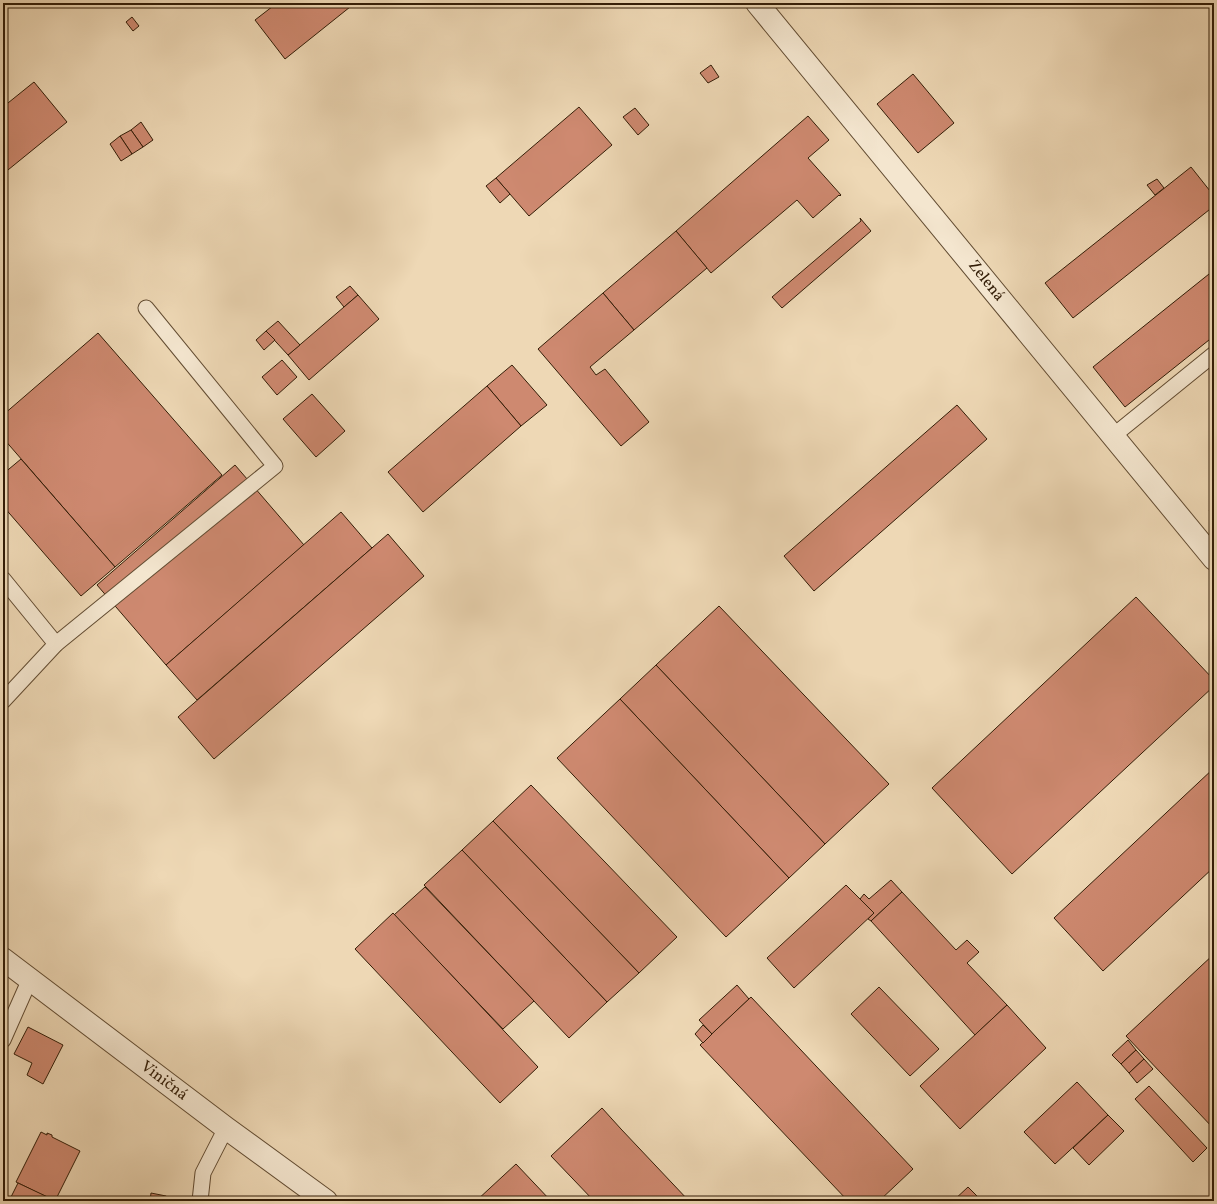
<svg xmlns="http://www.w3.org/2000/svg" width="1217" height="1204" font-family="Vollkorn,serif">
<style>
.building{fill:#ce8970;stroke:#331d07}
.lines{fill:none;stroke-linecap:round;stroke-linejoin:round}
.lane-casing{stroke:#624c32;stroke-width:17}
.street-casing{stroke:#624c32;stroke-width:24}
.lane{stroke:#f4e6cf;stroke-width:15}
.street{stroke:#f4e6cf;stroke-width:22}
.labels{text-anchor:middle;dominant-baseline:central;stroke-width:3;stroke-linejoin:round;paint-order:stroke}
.street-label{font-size:16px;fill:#331d07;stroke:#f4e6cf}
</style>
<rect width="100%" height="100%" fill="#eed8b5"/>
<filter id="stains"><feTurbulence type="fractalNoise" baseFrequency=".005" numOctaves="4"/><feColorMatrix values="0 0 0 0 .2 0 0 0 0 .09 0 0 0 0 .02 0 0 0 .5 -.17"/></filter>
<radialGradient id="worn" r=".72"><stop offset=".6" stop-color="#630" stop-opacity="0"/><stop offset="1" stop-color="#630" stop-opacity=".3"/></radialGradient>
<!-- building -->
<g class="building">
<polygon points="277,3 355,3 285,59 255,20"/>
<polygon points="132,17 139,26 133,31 126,22"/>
<polygon points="711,65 719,77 708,83 700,73"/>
<polygon points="913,74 954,123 918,153 877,104"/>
<polygon points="34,82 67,122 3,174 3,107"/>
<polygon points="579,107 612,145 529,216 496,178"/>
<polygon points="635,108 649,125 638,135 623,117"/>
<polygon points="808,116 829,140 808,158 841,195 840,196 839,195 813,218 797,200 711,273 676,231"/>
<polygon points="141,122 153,140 143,147 131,130"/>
<polygon points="131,130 143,147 132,154 120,136"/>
<polygon points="120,136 132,154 121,161 110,144"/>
<polygon points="1191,167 1214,196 1214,206 1073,318 1045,283"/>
<polygon points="496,178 510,194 500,203 486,186"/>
<polygon points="1157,179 1164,188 1155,195 1147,185"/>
<polygon points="860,218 871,231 782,308 772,297 861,221"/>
<polygon points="676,231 707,268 634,330 603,293"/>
<polygon points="1214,270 1214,336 1125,407 1093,367"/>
<polygon points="350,286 358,295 344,307 336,297"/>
<polygon points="603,293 634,330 590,367 596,375 605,369 649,422 621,446 538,349"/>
<polygon points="358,295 379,319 309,380 288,355"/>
<polygon points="278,321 300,345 288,355 266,331"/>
<polygon points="266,331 275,340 264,350 256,340"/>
<polygon points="98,333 222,475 115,567 3,438 3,415"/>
<polygon points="282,360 297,377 277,395 262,377"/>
<polygon points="512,365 547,405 521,426 487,386"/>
<polygon points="487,386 521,426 423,512 388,472"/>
<polygon points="312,394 345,431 316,457 283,419"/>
<polygon points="957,405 987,439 814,591 784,556"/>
<polygon points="21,459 115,567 81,596 3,506 3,474"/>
<polygon points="235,465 304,545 166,665 97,585"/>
<polygon points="1214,506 1214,516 1209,510"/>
<polygon points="341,512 372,548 197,700 166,665"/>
<polygon points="388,534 424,576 214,759 178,717"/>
<polygon points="1136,597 1214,680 1214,686 1012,874 932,788"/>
<polygon points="719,606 889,784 825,844 656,665"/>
<polygon points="656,665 825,844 789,878 620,699"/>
<polygon points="620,699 789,878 726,937 557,758"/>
<polygon points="1214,768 1214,867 1103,971 1054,918"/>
<polygon points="531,785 677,937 639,973 493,821"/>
<polygon points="493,821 639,973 607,1002 462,850"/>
<polygon points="462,850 607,1002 569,1038 424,885"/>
<polygon points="891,880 902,892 871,921 868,919 874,913 860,899 864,894 869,899"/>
<polygon points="846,885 874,913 794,988 767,958"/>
<polygon points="425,887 534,1001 503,1029 394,915"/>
<polygon points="902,892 956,950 967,940 979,952 967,963 1007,1005 975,1035 871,921"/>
<polygon points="393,913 538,1067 500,1103 355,949"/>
<polygon points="1214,954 1214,1129 1126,1036"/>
<polygon points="737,985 749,999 712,1034 699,1020"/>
<polygon points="879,987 939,1049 910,1076 851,1014"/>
<polygon points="751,997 913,1169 879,1201 848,1201 700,1045"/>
<polygon points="1007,1005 1046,1048 960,1129 920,1086"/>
<polygon points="703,1025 712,1034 703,1043 695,1034"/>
<polygon points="28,1027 63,1045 43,1084 27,1075 32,1063 14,1054"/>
<polygon points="1128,1040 1136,1050 1121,1064 1112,1055"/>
<polygon points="1136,1050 1144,1059 1129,1073 1121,1064"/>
<polygon points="1144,1059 1153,1069 1137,1083 1129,1073"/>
<polygon points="1077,1082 1108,1115 1055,1164 1024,1132"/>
<polygon points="1149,1086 1207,1148 1193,1162 1135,1099"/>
<polygon points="602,1108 621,1129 689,1201 594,1201 551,1156"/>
<polygon points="1108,1115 1124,1131 1089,1165 1073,1148"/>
<polygon points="41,1132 47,1135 47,1133 52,1135 52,1137 80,1151 55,1201 16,1182"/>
<polygon points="516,1164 551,1201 476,1201"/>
<polygon points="18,1183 54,1200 53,1201 9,1201"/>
<polygon points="968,1187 982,1201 953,1201"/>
<polygon points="151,1193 166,1196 172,1201 150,1201"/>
</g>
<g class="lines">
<defs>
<g id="lane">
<polyline points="1113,436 1214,354"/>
<polyline points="3,579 56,644"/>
<polyline points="3,701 56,644 275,466 146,308"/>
<polyline points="3,1040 30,979"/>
<polyline points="200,1201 203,1173 226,1128"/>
</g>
<g id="street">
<polyline points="757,3 1214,559"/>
<polyline points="3,959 226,1128 326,1201"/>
</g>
</defs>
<!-- lane casing -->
<use href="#lane" class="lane-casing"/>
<!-- street casing -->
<use href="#street" class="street-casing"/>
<!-- lane -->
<use href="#lane" class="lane"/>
<!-- street -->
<use href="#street" class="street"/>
</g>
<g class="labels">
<!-- street labels -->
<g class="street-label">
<text transform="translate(986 281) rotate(51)">Zelená</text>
<text transform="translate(164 1081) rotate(37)">Viničná</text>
</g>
</g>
<!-- margin -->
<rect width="1217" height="1204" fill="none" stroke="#eed8b5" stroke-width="16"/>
<rect x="4" y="4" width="1209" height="1196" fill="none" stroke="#331d07" stroke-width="2"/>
<rect x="8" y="8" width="1201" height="1188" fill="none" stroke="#331d07"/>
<rect width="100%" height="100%" filter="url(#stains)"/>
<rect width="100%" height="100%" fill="url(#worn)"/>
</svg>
